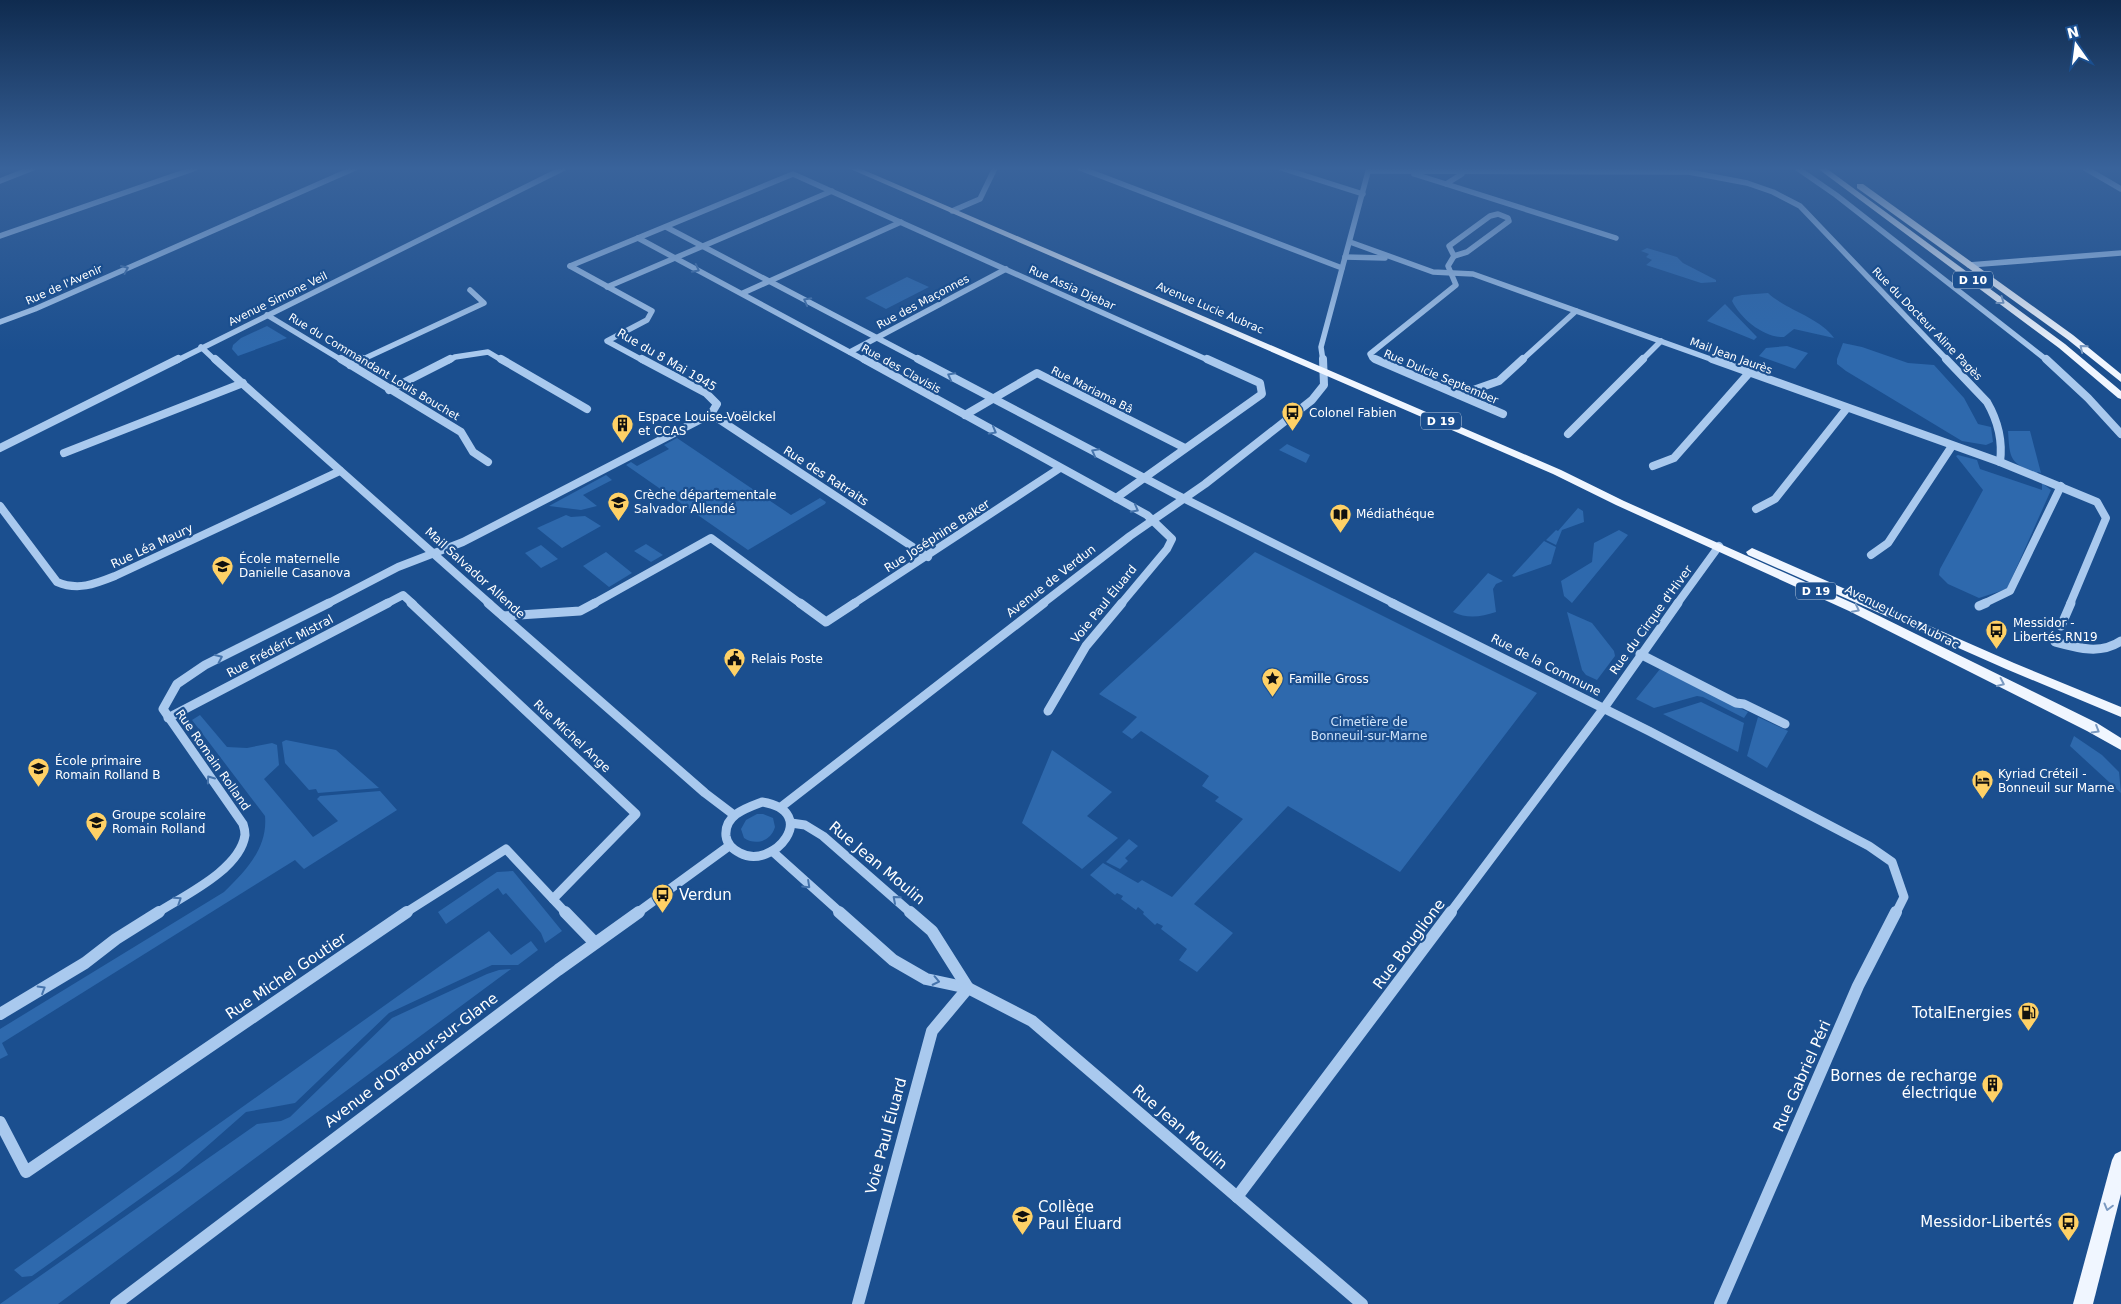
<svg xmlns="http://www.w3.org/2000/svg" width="2121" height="1304" font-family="'DejaVu Sans',sans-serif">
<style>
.green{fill:#2e69ad}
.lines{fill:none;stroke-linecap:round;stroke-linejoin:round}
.minor-far3{stroke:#a9c9ee;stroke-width:5.5}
.minor-far2{stroke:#a9c9ee;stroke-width:8}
.minor-far1{stroke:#a9c9ee;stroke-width:9}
.minor{stroke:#a9c9ee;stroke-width:12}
.major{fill:#f0f6ff;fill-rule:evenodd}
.oneway{stroke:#4674ac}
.oneway2{stroke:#7b9ac1}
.labels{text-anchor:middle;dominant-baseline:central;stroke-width:4.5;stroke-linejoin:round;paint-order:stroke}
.shield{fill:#1b4f8f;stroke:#bbcadd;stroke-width:1}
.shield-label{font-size:11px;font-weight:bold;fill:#fff}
.far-street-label{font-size:11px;fill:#fff;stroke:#1b4f8f}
.street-label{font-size:12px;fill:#fff;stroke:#1b4f8f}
.poi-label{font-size:12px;fill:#fff;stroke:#1b4f8f;text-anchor:start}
.park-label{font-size:12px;fill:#cfe3fa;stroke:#1b4f8f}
.near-street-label{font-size:15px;fill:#fff;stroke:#1b4f8f}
.near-poi-label{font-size:15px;fill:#fff;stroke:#1b4f8f;text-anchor:end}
</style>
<rect width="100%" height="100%" fill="#1b4f8f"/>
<!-- green -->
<g class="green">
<polygon points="1647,248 1677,257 1683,263 1716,280 1716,282 1701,283 1646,265 1652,260 1646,257 1649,254 1641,251"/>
<polygon points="907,277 929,287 886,309 865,298"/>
<path d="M 1768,293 C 1786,310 1821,318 1834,338 L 1794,329 L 1784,337 C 1764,338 1741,319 1732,301 L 1734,297 L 1742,295 Z"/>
<polygon points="1725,304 1757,337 1754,340 1707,321"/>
<polygon points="267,326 287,338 238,356 232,349 233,345 241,338"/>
<polygon points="1843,343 1862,347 1908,363 1934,365 1964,398 1978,424 1991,427 1993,442 1986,445 1962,441 1846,371 1837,364 1837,359"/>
<polygon points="1787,346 1808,353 1795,369 1759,356 1766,348"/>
<path d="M 2008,431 L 2030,431 L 2041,473 L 2038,472 L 2036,474 C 2009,462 2010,459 2008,431 Z"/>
<polygon points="677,438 791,515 820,498 826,502 825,504 748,550 626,465 631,462 637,466 669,449 664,445"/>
<polygon points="1287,444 1310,455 1306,463 1279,450"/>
<polygon points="1958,455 1977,460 1980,469 2042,490 2042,483 2051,490 2007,589 1979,598 1948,584 1939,575 1940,569 1983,490 1956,456"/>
<polygon points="606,475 612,480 583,495 597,506 581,510 549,506"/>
<polygon points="1578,508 1583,511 1584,522 1562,530 1556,545 1546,540 1556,530 1558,531"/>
<polygon points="566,515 571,517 585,516 601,526 562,548 537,528"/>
<polygon points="1619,530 1628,535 1572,603 1564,596 1561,581 1592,562 1594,543"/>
<polygon points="1544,541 1556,547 1551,564 1514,577 1512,576"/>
<polygon points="646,544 663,555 651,562 634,551"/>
<polygon points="541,545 558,559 541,568 525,553"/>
<polygon points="606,552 632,573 609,587 583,566"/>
<polygon points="1255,552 1537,693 1400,872 1288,806 1194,904 1233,933 1197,972 1179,960 1187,949 1161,929 1163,926 1157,923 1155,925 1143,914 1144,912 1138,907 1136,910 1121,899 1123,896 1117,893 1115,895 1090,875 1103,863 1138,883 1142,880 1172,897 1243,819 1215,801 1219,797 1202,786 1209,776 1141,731 1132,739 1122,732 1137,717 1099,694"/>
<path d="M 1488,573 L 1503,581 L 1496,584 L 1493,589 L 1496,612 C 1481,617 1467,619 1453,612 Z"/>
<polygon points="1567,612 1592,623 1614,651 1615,656 1597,680 1586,675 1582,670"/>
<polygon points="1660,669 1748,712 1744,718 1703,697 1697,696 1654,708 1636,699"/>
<polygon points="1701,702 1744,723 1738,752 1663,714"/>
<path d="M 200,715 L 227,747 L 247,748 L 272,743 L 277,745 L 279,765 L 264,779 L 313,837 L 338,821 L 317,799 L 320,796 L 380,791 L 397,810 L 304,869 L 295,860 L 2,1043 L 8,1055 L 0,1059 L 0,1029 L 224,892 C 245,872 268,848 265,816 L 192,720 Z"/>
<polygon points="1758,717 1788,731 1767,768 1747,756"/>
<polygon points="2074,736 2102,755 2119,772 2121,793 2070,746"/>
<polygon points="286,740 336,750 379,788 318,793 316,789 309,790 285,763 282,742"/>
<polygon points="1052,750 1112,792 1087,816 1118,838 1082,869 1022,823"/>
<path d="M 757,814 L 763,814 L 773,818 L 775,827 C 771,841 756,846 744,838 L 741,829 L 746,820 Z"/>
<polygon points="1129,839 1138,846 1125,858 1128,861 1120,869 1106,862"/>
<polygon points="513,871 562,931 545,943 541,933 506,893 503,895 498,888 446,924 438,912 497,872"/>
<polygon points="489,931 511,955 531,941 538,950 518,965 492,965 389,1013 295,1103 246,1112 179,1171 32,1276 22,1277 14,1270"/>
<polygon points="511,969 58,1304 0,1304 257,1124 281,1121 290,1117 392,1018 487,974 499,970"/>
</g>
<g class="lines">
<!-- minor-far3 -->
<g class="minor-far3">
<polyline points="1080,168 1342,268"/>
<polyline points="1281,168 1363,194"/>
<polyline points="1797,168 1836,195 2048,361"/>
<polyline points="2085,168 2121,189"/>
<polyline points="1368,171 1689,172 1747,183 1773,192 1800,206 1948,361"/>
<polyline points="1414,174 1446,184 1462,174 1461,171"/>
<polyline points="0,181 33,168"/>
<polyline points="1446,184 1616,238"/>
<polyline points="952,211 980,199 995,168"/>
<polygon points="1498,214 1508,218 1509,221 1467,252 1454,256 1449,246 1490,216"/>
<polyline points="666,227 921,361"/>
<polyline points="0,236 196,168"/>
<polyline points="638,238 866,361"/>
<polyline points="1350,242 1433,272 1473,274 1716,361"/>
<polyline points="1345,257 1385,258"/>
<polyline points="1969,265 2121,253"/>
<polyline points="570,266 793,174 1210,361"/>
<polyline points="570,266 652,311 647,320 607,341 644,361"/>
<polyline points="607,287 832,191"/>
<polyline points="743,293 901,222"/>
<polyline points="267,315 343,361"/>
<polyline points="0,322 35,309 355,168"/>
<polyline points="201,347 216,361"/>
<polyline points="850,352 1006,269"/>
<polyline points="176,361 564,168"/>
<polyline points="359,361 484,303 470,290"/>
<polyline points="448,361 455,357 488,352 503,361"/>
<polyline points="1323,361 1321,347 1369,168"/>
<polyline points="1378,361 1372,358 1370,354 1456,285 1448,266 1454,256"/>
<polyline points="1521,361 1576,311"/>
<polyline points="1641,361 1661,341"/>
</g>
<!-- minor-far2 -->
<g class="minor-far2">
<polyline points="215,359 490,604"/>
<polyline points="341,359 461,432 473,452 488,462"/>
<polyline points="501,359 587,409"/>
<polyline points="864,359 1147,515 1172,539 1167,549 1121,604"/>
<polyline points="918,359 1173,493 1395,604"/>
<polyline points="1375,359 1503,414"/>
<polyline points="1712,359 2000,462 2097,502 2106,518 2070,604"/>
<path d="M 1946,359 L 1987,402 C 1998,421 2003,440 2000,462"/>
<polyline points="2046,359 2088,398 2121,434"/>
<polyline points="350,365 362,359"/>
<polyline points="389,390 450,359"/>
<polyline points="1459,395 1499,381 1523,359"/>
<polyline points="711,414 928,557"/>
<polyline points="965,415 1037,373 1185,448"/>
<polyline points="1568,434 1643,359"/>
<polyline points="0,448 178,359"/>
<polyline points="64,453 243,383"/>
<polyline points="1653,466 1674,458 1749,373"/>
<polyline points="1116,498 1262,394 1260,383 1207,359"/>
<path d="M 0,506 L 57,582 C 78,591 95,584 115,576 L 340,471"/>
<polyline points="1756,509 1775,499 1847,408"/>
<polyline points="1871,555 1888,543 1952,446"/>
<polyline points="327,604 398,567 463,542 711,414 717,404 706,393 642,359"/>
<polyline points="386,604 403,595 413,604"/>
<polyline points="593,604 711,538 801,604"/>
<polyline points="853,604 1060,468"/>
<polyline points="1042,604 1130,536 1205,484 1312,400 1324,385 1323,359"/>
<polyline points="1677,604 1719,546"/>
<polyline points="1983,604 2010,591 2061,486"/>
</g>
<!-- minor-far1 -->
<g class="minor-far1">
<polyline points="411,603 636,814 553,899"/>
<polyline points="488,603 705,793 734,815"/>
<polyline points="800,603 826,622 855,603"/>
<polyline points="1392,603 1649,731 1869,846 1892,862 1904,897 1896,913"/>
<polyline points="1979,606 1986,603"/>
<polyline points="503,616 580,611 595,603"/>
<polyline points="2061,626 2071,603"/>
<path d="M 2055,642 C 2077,648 2101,655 2121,641"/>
<polyline points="1640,654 1736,703 1744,704 1785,724"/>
<polyline points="1048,711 1086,646 1122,603"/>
<polyline points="168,718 388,603"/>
<path d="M 762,802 C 822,812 773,871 740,853 C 732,849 727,844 726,836 C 724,815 746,808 762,802 Z"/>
<polyline points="781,807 1044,603"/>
<polyline points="791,823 805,825 823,836 911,913"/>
<polyline points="772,851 841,913"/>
<path d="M 157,913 C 183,896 240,870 245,835 C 245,832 244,827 243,824 L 163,709 L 177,684 L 205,665 L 329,603"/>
<polyline points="405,913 506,849 566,913"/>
<polyline points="637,913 729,846"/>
<polyline points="1450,913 1604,708 1678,603"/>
</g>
<!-- minor -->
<g class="minor">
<polyline points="565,912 595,943"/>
<polyline points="839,912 893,960 926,979 968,988 1032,1021 1362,1304"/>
<polyline points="910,912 932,931 968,988"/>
<polyline points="0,1014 85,963 116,939 159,912"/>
<polyline points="0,1122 26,1172 407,912"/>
<polyline points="1237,1197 1451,912"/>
<polyline points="116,1304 558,970 639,912"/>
<polyline points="858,1304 932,1031 968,988"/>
<polyline points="1720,1304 1858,986 1896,912"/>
</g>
<!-- major -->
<g class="major">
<polygon points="848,168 859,168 1561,470 1624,501 1857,605 2097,723 2121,738 2121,750 2087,731 1849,611 1616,505 1553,474"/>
<polygon points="1817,168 1826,168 2065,344 2121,391 2121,399 2118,398 2059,348"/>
<polygon points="1857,184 1863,184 2073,335 2121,374 2121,382 2067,339 1857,188"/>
<polygon points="1752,548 2014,663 2121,707 2121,717 2006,669 1748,555 1746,552"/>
<polygon points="2121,1151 2121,1194 2093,1304 2073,1304 2112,1160 2115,1154"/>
</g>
</g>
<!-- one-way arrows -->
<defs><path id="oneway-chevron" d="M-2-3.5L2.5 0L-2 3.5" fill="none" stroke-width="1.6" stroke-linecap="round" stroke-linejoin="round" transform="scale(1.25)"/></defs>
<g class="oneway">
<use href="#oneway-chevron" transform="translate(125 269) rotate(-24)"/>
<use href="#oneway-chevron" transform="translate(696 269) rotate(27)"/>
<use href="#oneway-chevron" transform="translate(807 301) rotate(-152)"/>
<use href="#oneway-chevron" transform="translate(951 376) rotate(-152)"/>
<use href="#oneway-chevron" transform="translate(993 431) rotate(29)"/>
<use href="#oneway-chevron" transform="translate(1095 452) rotate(-152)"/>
<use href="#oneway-chevron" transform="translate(1135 509) rotate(28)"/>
<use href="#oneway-chevron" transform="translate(219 658) rotate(-25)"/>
<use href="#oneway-chevron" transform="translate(210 779) rotate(-125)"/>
<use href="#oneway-chevron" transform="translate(807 885) rotate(43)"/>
<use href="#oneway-chevron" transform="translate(896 899) rotate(-139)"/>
<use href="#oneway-chevron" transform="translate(178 900) rotate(-33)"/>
<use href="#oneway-chevron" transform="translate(936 981) rotate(12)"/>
<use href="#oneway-chevron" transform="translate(42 989) rotate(-31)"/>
</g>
<g class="oneway2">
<use href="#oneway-chevron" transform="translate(2001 301) rotate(36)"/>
<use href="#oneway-chevron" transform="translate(2083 348) rotate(-141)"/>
<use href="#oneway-chevron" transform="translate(1856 609) rotate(27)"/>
<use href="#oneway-chevron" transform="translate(2001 683) rotate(25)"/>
<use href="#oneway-chevron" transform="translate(2096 730) rotate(31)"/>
<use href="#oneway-chevron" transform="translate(2108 1207) rotate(105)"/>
</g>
<!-- sky -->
<linearGradient id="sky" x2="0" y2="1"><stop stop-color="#0f2b4f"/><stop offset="0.48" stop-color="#39639b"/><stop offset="1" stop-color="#39639b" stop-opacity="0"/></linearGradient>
<rect width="2121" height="351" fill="url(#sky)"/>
<!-- icons -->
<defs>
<symbol id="bus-pin" viewBox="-11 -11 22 30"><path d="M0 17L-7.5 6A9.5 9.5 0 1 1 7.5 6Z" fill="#ffd166" stroke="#1b4f8f"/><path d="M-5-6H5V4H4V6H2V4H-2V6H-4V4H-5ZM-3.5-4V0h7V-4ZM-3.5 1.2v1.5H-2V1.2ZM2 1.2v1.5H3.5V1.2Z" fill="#111"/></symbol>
<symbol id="building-pin" viewBox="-11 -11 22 30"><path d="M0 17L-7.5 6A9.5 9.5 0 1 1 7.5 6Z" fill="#ffd166" stroke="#1b4f8f"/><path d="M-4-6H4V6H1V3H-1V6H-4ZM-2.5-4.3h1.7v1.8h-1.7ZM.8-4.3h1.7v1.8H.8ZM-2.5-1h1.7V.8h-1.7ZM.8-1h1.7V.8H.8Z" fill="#111"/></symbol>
<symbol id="school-pin" viewBox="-11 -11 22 30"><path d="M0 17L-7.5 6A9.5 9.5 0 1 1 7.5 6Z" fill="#ffd166" stroke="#1b4f8f"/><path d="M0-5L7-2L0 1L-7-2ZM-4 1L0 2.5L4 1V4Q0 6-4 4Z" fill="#111"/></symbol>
<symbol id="library-pin" viewBox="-11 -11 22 30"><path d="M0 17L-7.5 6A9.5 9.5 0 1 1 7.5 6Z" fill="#ffd166" stroke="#1b4f8f"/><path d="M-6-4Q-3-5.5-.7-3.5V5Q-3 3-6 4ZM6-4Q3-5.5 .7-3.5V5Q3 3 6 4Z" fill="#111"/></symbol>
<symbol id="civic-pin" viewBox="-11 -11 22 30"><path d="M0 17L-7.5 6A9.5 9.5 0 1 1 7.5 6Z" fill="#ffd166" stroke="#1b4f8f"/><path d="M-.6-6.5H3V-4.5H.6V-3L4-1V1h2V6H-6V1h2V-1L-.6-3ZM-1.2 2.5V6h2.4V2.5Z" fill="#111"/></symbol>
<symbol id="sight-pin" viewBox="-11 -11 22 30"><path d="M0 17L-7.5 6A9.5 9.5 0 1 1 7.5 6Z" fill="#ffd166" stroke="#1b4f8f"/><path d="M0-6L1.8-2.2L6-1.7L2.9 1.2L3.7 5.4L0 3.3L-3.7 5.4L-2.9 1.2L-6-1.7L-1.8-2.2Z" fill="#111"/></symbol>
<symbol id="hotel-pin" viewBox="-11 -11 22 30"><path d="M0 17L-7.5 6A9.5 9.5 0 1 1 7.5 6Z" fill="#ffd166" stroke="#1b4f8f"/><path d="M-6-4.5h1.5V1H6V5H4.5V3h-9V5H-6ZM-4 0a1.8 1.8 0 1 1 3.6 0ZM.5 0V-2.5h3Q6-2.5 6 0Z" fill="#111"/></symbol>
<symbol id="fuel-pin" viewBox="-11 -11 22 30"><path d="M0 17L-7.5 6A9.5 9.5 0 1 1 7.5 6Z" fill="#ffd166" stroke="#1b4f8f"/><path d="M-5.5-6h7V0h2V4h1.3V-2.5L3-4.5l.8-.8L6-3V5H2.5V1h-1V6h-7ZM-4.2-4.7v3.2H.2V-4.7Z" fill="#111"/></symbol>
</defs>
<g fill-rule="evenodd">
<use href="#bus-pin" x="1280" y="400" width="25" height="34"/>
<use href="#building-pin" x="610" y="412" width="25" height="34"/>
<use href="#school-pin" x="606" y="490" width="25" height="34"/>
<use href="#library-pin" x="1328" y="502" width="25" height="34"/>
<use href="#school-pin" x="210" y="554" width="25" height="34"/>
<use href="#bus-pin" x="1984" y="618" width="25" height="34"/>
<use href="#civic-pin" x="722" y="646" width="25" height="34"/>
<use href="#sight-pin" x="1260" y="666" width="25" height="34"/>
<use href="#school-pin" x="26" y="756" width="25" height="34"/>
<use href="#hotel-pin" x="1970" y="768" width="25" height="34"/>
<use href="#school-pin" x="84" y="810" width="25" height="34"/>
<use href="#bus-pin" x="650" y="882" width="25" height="34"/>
<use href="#fuel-pin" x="2016" y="1000" width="25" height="34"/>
<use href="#building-pin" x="1980" y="1072" width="25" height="34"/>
<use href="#school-pin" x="1010" y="1204" width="25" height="34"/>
<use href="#bus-pin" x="2056" y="1210" width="25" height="34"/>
</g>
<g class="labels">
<!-- shield labels -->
<g class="shield">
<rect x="1953" y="271.5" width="40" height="17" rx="4"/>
<rect x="1421" y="412.5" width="40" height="17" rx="4"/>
<rect x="1796" y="582.5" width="40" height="17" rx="4"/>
</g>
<g class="shield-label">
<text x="1973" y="280">D 10</text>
<text x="1441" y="421">D 19</text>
<text x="1816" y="591">D 19</text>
</g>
<!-- far-street labels -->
<g class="far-street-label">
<text transform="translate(64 285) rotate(-24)">Rue de l'Avenir</text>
<text transform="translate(1072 288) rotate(24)">Rue Assia Djebar</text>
<text transform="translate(278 299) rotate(-26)">Avenue Simone Veil</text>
<text transform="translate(923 302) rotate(-28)">Rue des Maçonnes</text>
<text transform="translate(1210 308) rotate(23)">Avenue Lucie Aubrac</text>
<text transform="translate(1927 324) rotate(46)">Rue du Docteur Aline Pagès</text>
<text transform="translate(1731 356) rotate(20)">Mail Jean Jaurès</text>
<text transform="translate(374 367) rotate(31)">Rue du Commandant Louis Bouchet</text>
<text transform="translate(901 369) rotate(29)">Rue des Clavisis</text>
<text transform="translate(1441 377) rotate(23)">Rue Dulcie September</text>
<text transform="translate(1092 390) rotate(27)">Rue Mariama Bâ</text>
</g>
<!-- street labels -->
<g class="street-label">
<text transform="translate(667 360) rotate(30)">Rue du 8 Mai 1945</text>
<text transform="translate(826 476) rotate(33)">Rue des Ratraits</text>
<text transform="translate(937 536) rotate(-33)">Rue Joséphine Baker</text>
<text transform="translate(152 546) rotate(-25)">Rue Léa Maury</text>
<text transform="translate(475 573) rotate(42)">Mail Salvador Allende</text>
<text transform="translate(1051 581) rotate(-38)">Avenue de Verdun</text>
<text transform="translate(1104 604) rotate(-51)">Voie Paul Éluard</text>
<text transform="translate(1902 617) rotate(27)">Avenue Lucie Aubrac</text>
<text transform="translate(1651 620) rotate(-54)">Rue du Cirque d'Hiver</text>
<text transform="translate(280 646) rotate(-28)">Rue Frédéric Mistral</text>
<text transform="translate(1546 665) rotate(27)">Rue de la Commune</text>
<text transform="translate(572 736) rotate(43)">Rue Michel Ange</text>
<text transform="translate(213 760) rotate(55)">Rue Romain Rolland</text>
</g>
<!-- poi labels -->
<g class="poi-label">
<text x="1309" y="413">Colonel Fabien</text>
<text x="638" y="417">Espace Louise-Voëlckel<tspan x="638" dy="14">et CCAS</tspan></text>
<text x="634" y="495">Crèche départementale<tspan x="634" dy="14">Salvador Allendé</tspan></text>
<text x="1356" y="514">Médiathéque</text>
<text x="239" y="559">École maternelle<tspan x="239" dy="14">Danielle Casanova</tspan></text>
<text x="2013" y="623">Messidor -<tspan x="2013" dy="14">Libertés RN19</tspan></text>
<text x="751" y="659">Relais Poste</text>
<text x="1289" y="679">Famille Gross</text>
<text x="55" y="761">École primaire<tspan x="55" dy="14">Romain Rolland B</tspan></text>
<text x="1998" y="774">Kyriad Créteil -<tspan x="1998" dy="14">Bonneuil sur Marne</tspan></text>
<text x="112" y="815">Groupe scolaire<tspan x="112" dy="14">Romain Rolland</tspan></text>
</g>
<!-- park labels -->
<g class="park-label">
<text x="1369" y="722">Cimetière de<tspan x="1369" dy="14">Bonneuil-sur-Marne</tspan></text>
</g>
<!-- near-street labels -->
<g class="near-street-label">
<text transform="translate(877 863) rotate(40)">Rue Jean Moulin</text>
<text transform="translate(1409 944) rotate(-53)">Rue Bouglione</text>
<text transform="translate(286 976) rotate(-34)">Rue Michel Goutier</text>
<text transform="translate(411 1060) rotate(-37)">Avenue d'Oradour-sur-Glane</text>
<text transform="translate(1802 1076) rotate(-66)">Rue Gabriel Péri</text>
<text transform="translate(1180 1127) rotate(41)">Rue Jean Moulin</text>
<text transform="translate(886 1136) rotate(-75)">Voie Paul Éluard</text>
</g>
<!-- near-poi labels -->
<g class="near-poi-label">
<text x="679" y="895" text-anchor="start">Verdun</text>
<text x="2012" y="1013">TotalEnergies</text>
<text x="1977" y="1076">Bornes de recharge<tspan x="1977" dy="17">électrique</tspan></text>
<text x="1038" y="1207" text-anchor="start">Collège<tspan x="1038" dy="17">Paul Éluard</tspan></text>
<text x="2052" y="1222">Messidor-Libertés</text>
</g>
</g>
<!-- north arrow -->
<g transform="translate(2076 45) rotate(346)" stroke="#1b4f8f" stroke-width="4" paint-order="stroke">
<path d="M0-4L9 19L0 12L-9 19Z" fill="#ffffff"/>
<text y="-8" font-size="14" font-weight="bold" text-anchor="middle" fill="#ffffff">N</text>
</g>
</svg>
